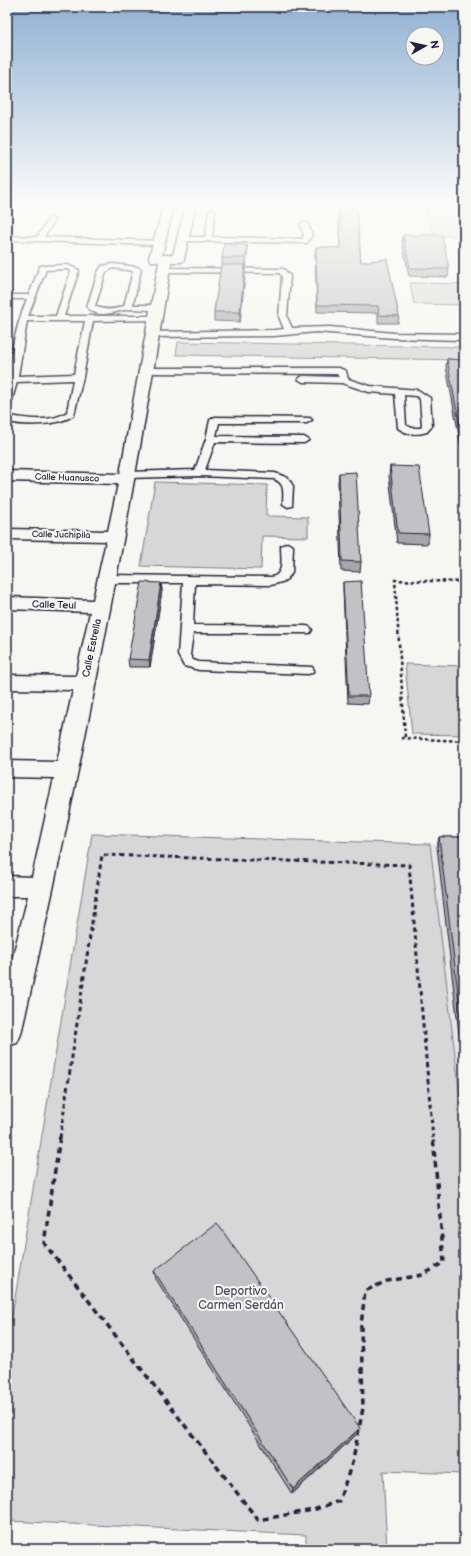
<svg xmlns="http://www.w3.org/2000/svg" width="471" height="1556" font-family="'Balsamiq Sans',sans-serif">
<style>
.built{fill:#e6e6e4}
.green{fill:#d7d7d7;stroke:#7c7c89}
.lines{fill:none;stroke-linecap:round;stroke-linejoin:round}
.lane-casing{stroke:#22223b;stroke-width:3}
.street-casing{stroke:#22223b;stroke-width:3}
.path-far2{stroke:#22223b;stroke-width:2.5;stroke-dasharray:3.5 2.5;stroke-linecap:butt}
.path-far1{stroke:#22223b;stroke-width:3;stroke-dasharray:4.5 3.5;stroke-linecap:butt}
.path{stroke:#22223b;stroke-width:3.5;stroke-dasharray:6 4.5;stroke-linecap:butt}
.lane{fill:#f6f6f2;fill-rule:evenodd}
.street{fill:#f6f6f2;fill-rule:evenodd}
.wall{fill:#a7a7a9;stroke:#22223b}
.shaded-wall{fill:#888889;stroke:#22223b}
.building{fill:#c2c2c4;stroke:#22223b}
.labels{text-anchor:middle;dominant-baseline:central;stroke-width:4;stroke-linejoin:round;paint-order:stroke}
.far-street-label{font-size:9px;fill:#22223b;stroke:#f6f6f2}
.street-label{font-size:10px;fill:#22223b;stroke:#f6f6f2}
.near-park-label{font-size:12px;fill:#4f4f62;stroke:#f6f6f2}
</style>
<rect width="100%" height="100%" fill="#f6f6f2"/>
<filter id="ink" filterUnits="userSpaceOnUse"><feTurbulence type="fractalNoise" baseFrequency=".025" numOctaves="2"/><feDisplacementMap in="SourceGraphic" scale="8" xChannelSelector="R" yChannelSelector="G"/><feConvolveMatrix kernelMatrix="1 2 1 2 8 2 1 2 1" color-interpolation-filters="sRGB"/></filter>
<g filter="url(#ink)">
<!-- built -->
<polygon class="built" points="430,844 464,845 464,1131 455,1055"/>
<!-- green -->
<g class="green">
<polygon points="425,207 464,207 464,236 434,236"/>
<polygon points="410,283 464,284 464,305 414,304"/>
<polygon points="178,342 464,347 464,360 176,355"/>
<polygon points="155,482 267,485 266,516 308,517 308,537 262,536 261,569 141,566"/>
<polygon points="405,664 463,666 464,735 412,734"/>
<polygon points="92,834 430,844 464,1131 464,1474 383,1471 387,1549 306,1549 306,1535 7,1521 7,1346"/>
</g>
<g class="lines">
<defs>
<g id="lane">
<polygon points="212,209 215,211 212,237 302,239 304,235 300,224 304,222 308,224 312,235 307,243 304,243 180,241 179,239 183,237 205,237 209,211"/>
<polygon points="51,218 55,220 44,237 159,241 163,243 159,245 7,240 7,236 37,237 49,219"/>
<path d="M 113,264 L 137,267 L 141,269 L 133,305 L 157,305 L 161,307 L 160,309 C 151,311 141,309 132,309 C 116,310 100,321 87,307 L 98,272 L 102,266 ZM 113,268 L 133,271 L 124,306 C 114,310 105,311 95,306 L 106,272 Z"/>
<path d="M 68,265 L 79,270 L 64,316 L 155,316 L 159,318 L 155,320 L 93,321 L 83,377 L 74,415 C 59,426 25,426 8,422 L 7,415 C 24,419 52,423 67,412 L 73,380 L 17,382 L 12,400 L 7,403 C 7,369 14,331 27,299 L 7,299 L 7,295 L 29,295 L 40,266 ZM 67,269 L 71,271 L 56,316 L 28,316 L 46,270 ZM 27,321 L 85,321 L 74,374 L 18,376 Z"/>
<polygon points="160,268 284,269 290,276 287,317 292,328 330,327 394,333 459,334 463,337 459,340 394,338 316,332 274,336 152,337 148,334 149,332 274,330 284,329 279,317 282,276 279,273 163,272 159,270"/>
<path d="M 147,368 L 339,368 L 346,371 L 348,379 L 370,386 L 418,390 L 430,398 L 432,426 L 427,432 C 417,435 407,435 398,428 L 395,394 L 369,392 L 342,383 L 303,382 L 298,379 L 303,376 L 339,377 L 337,374 L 144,373 L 144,369 ZM 404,395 L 416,396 L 420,399 L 422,426 L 421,428 L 412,428 L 406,425 Z"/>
<path d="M 215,417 L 310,418 L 312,420 L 307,423 L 219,423 L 216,436 L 304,437 L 309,440 L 304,443 L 215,442 L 205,470 L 275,473 L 288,478 L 293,486 L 292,506 L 288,507 L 283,504 C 283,493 286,484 274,479 L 199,476 L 127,478 L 122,475 L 127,472 L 195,470 L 206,439 L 210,420 Z"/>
<path d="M 287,543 L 293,546 L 292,573 L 285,581 L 271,585 L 195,584 L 193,625 L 306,626 L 310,627 L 312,630 L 310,633 L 193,633 L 190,655 L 193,660 L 199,662 L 312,667 L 314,670 L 312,673 L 308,674 L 199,670 L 184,666 L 178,655 L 183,583 L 108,583 L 102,579 L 108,575 L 271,577 C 285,575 281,558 281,546 Z"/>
</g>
<path id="street" d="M 164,204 L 174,204 L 162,255 L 173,255 L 186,204 L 196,204 L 184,259 L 182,262 L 171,262 C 130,521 79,778 21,1034 L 17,1043 L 7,1046 L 7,980 L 28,896 L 7,896 L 7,876 L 32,877 L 54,778 L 7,777 L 7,761 L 57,762 L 73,690 L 7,689 L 7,675 L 76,676 L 90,612 L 7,609 L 7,597 L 93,600 L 106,541 L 7,539 L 7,529 L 108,531 L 118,484 L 7,481 L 7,471 L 120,474 L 159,262 L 151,261 L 149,258 Z"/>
</defs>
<!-- lane casing -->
<use href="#lane" class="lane-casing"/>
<!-- street casing -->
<use href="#street" class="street-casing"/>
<!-- path-far2 -->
<g class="path-far2">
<polyline points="405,737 395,580 464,582"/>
<polyline points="401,738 464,741"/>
</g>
<!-- path-far1 -->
<polyline class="path-far1" points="60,1138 102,855 409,865 433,1138"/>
<!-- path -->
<polyline class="path" points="60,1137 44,1243 258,1520 313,1510 339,1501 353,1460 363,1408 361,1326 365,1291 387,1281 423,1275 444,1262 433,1137"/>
<!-- lane -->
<use href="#lane" class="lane"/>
<!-- street -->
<use href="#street" class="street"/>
</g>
<!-- wall -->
<g class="wall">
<polygon points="338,204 356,204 361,262 399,316 398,323 378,323 378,313 317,312 315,254 316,247 340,248"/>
<polygon points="403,235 449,269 448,277 409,276 402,242"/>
<polygon points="247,253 246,267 245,267 245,274 240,322 214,321 214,312 222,265 222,258"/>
<polygon points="447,359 464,360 464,462 446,367"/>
<polygon points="390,466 429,534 428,544 397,543 389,476"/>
<polygon points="339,473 361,562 360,572 341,571 338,483"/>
<polygon points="343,582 369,696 368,704 348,703 343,590"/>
<polygon points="161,583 162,590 150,667 129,667 128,659"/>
<polygon points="439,837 464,837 464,1077 437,847"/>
<polygon points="154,1271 360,1428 357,1434 292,1494 156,1279"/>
</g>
<!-- shaded-wall -->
<g class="shaded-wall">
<polygon points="247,245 247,253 246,267 246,258"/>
<polygon points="245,265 245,274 240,322 240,312"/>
<polygon points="161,583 162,590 150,667 149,660"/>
<polygon points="360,1428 357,1434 292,1494 293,1489"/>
</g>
<!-- building -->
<g class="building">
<polygon points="339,204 356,204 361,262 387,259 399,316 379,315 378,306 317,305 316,247 341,248"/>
<polygon points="403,235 442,235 449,269 410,268"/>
<polygon points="224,244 247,245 246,258 222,258"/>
<polygon points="221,265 245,265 240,312 214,312"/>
<polygon points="447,359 464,360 464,448"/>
<polygon points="390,466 419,467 429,534 398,533"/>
<polygon points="356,472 361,562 342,561 339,473"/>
<polygon points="361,581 369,696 349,696 343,582"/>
<polygon points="142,582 161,583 149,660 128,659"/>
<polygon points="439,837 464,837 464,1041"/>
<polygon points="217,1223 360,1428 293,1489 154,1271"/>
</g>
</g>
<!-- sky -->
<linearGradient id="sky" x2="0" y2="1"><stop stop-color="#90b1d3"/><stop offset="0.48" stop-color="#fbfbf9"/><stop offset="1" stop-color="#fbfbf9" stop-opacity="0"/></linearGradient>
<rect width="471" height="422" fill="url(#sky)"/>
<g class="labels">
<!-- far-street labels -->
<g class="far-street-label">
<text transform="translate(67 478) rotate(2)">Calle Huanusco</text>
<text transform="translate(61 535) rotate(1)">Calle Juchipila</text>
</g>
<!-- street labels -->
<g class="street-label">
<text transform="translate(54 605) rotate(2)">Calle Teul</text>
<text transform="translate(92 648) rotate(-78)">Calle Estrella</text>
</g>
<!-- near-park labels -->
<g class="near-park-label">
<text x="241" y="1291">Deportivo<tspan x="241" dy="14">Carmen Serdán</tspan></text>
</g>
</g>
<!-- margin -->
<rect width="471" height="1556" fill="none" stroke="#f6f6f2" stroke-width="24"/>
<rect x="12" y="12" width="447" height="1532" fill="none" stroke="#22223b" stroke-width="1.5" filter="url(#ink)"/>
<!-- north arrow -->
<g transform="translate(425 46) rotate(82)"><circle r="19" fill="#f6f6f2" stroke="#a1a1a9"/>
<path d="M0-3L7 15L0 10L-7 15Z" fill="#22223b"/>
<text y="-6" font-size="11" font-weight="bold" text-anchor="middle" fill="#22223b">N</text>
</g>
</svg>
